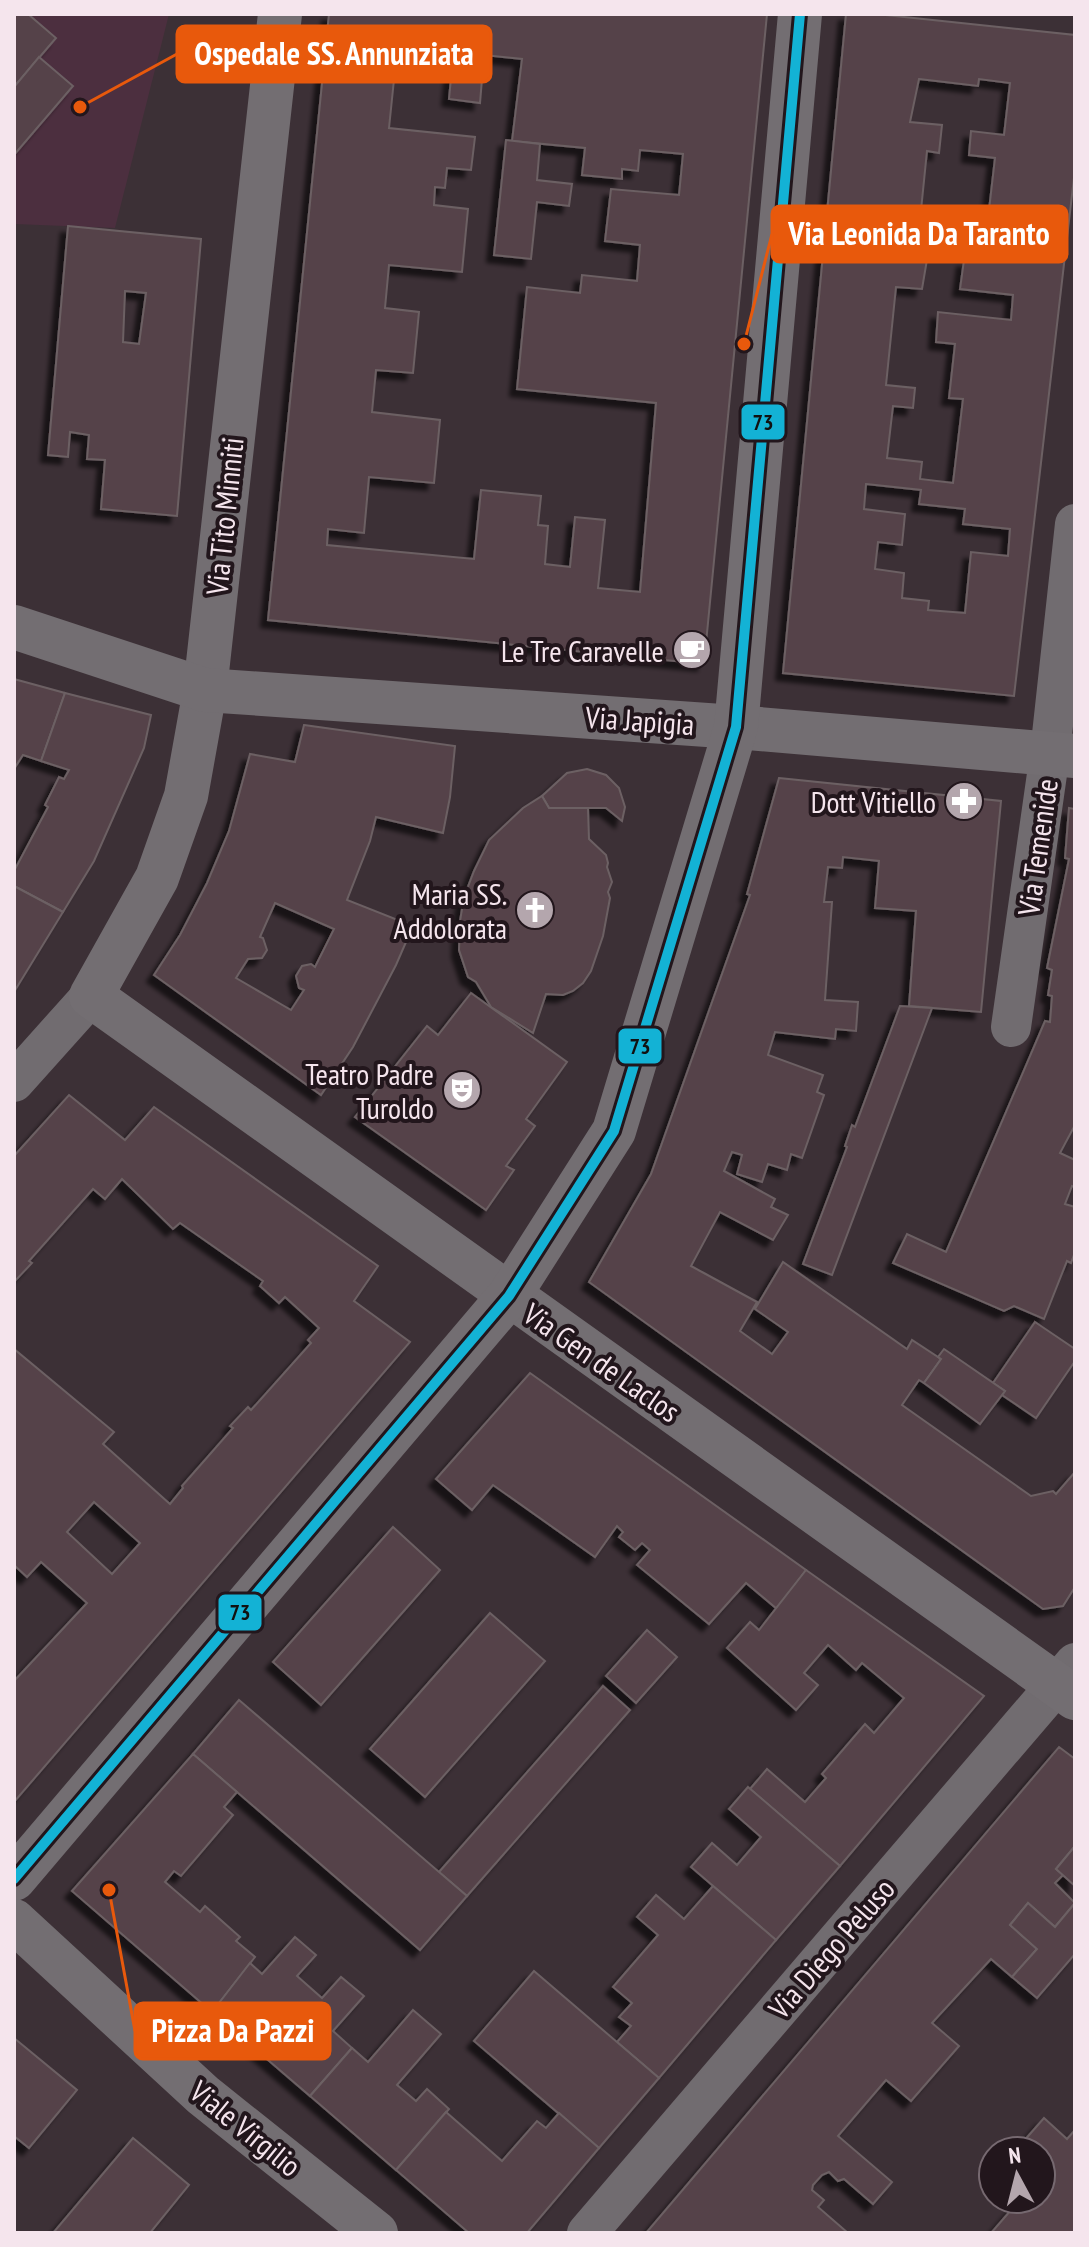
<svg xmlns="http://www.w3.org/2000/svg" width="1089" height="2247" font-family="'PT Sans Narrow',sans-serif">
<style>
.built{fill:#4c2f3f}
.building{fill:#554348;stroke:#6c6064;stroke-width:2;fill-rule:evenodd;filter:url(#shadow)}
.lines{fill:none;stroke-linecap:round;stroke-linejoin:round}
.street{stroke:#716c70;stroke-width:40}
.secondary{stroke:#736e72;stroke-width:44}
.bus-1-casing{stroke:#22161c;stroke-width:16}
.bus-1{stroke:#13b2d5;stroke-width:10}
.labels{text-anchor:middle;dominant-baseline:central;stroke-width:8;stroke-linejoin:round;paint-order:stroke}
.street-label{font-size:30px;fill:#f5e5ed;stroke:#22161c}
.poi-label{font-size:30px;fill:#f5e5ed;stroke:#22161c;text-anchor:end}
.leader{fill:none;stroke:#e8590c;stroke-width:3}
.callout-dot{fill:#e8590c;stroke:#22161c;stroke-width:3}
.callout{fill:#e8590c;stroke:#e8590c;stroke-width:3}
.callout-label{font-size:32px;text-anchor:middle;font-weight:bold;fill:#fff}
.line-badge{stroke:#22161c;stroke-width:3}
.pale-badge-label{font-size:22px;text-anchor:middle;font-weight:bold;fill:#111}
</style>
<defs>
<filter id="shadow"><feDropShadow dx="-7" dy="7" stdDeviation="2" flood-color="#0009"/></filter>
</defs>
<rect width="100%" height="100%" fill="#3c3036"/>
<!-- built -->
<polygon class="built" points="14,14 169,14 115,228 14,224"/>
<!-- building -->
<g class="building">
<polygon points="14,14 28,14 56,38 14,87"/>
<path d="M 329,14 L 767,14 L 704,664 L 268,620 ZM 399,31 L 455,37 L 449,99 L 480,103 L 484,55 L 522,59 L 512,141 L 585,148 L 582,175 L 622,179 L 622,169 L 638,171 L 640,150 L 683,154 L 679,195 L 611,189 L 605,241 L 640,245 L 637,281 L 582,275 L 580,293 L 527,287 L 517,389 L 656,403 L 640,592 L 598,588 L 605,520 L 575,517 L 570,567 L 545,564 L 548,526 L 538,525 L 541,496 L 481,490 L 474,559 L 327,545 L 328,529 L 364,533 L 369,477 L 434,483 L 440,420 L 372,412 L 376,370 L 413,373 L 419,312 L 385,308 L 389,265 L 462,272 L 468,209 L 434,205 L 435,187 L 445,188 L 447,168 L 471,170 L 475,137 L 389,128 Z"/>
<path d="M 846,14 L 876,14 L 1075,35 L 1075,169 L 1014,696 L 783,673 ZM 919,79 L 978,86 L 979,79 L 1010,83 L 1004,135 L 971,131 L 969,155 L 995,158 L 983,262 L 964,260 L 960,289 L 1013,295 L 1011,320 L 938,312 L 936,342 L 955,344 L 949,398 L 963,399 L 953,483 L 920,479 L 922,462 L 887,458 L 893,406 L 913,408 L 915,388 L 886,385 L 896,287 L 922,289 L 930,242 L 918,240 L 927,151 L 939,153 L 942,125 L 910,122 ZM 866,484 L 921,490 L 919,504 L 965,509 L 963,524 L 1010,529 L 1008,556 L 971,552 L 965,613 L 928,610 L 929,601 L 902,598 L 904,573 L 875,569 L 878,542 L 902,545 L 905,514 L 864,509 Z"/>
<polygon points="39,57 73,86 14,155 14,87"/>
<polygon points="506,140 540,144 537,180 572,184 569,206 537,202 531,259 494,255"/>
<path d="M 68,226 L 201,239 L 177,516 L 101,509 L 105,460 L 87,459 L 89,435 L 70,432 L 68,457 L 48,455 ZM 125,291 L 146,293 L 139,344 L 123,342 Z"/>
<polygon points="14,679 65,693 41,761 23,755 14,769"/>
<polygon points="65,693 151,715 144,748 94,861 63,912 14,886 14,871 48,807 45,805 59,777 64,779 69,770 41,761"/>
<path d="M 304,725 L 455,746 L 450,797 L 443,833 L 376,817 L 370,841 L 347,900 L 413,926 L 396,965 L 353,1047 L 321,1095 L 154,975 L 180,935 L 207,883 L 229,831 L 250,754 L 295,762 ZM 275,903 L 334,929 L 315,967 L 311,964 L 302,966 L 296,976 L 299,988 L 304,990 L 291,1010 L 236,978 L 248,959 L 262,958 L 267,950 L 263,938 L 260,937 Z"/>
<polygon points="587,769 606,775 619,788 625,807 622,821 606,808 549,808 542,796 567,773"/>
<polygon points="779,778 1001,801 981,1012 909,1006 916,911 875,908 879,861 843,857 842,868 828,867 824,902 832,902 825,1000 858,1002 856,1031 836,1029 835,1039 775,1032 768,1055 823,1075 817,1092 824,1095 802,1158 791,1154 787,1170 768,1164 762,1182 737,1174 742,1155 732,1152 724,1171 775,1199 771,1207 788,1215 773,1240 720,1212 691,1266 757,1302 740,1331 772,1354 788,1332 755,1309 783,1262 907,1349 912,1340 941,1359 924,1383 919,1380 902,1405 1031,1496 1053,1491 1056,1494 1075,1472 1075,1587 1063,1606 1043,1609 589,1282 651,1174 750,895 747,894"/>
<polygon points="542,796 549,808 588,808 589,839 606,855 608,863 607,867 612,882 608,892 610,898 603,936 591,971 583,983 573,991 563,995 546,994 533,1033 491,1007 476,982 468,977 459,950 460,921 464,897 474,871 489,840 523,808"/>
<polygon points="1069,808 1075,809 1075,1125 1060,1153 1075,1160 1075,1187 1072,1186 1065,1204 1075,1207 1075,1252 1071,1263 1067,1261 1044,1319 1014,1306 1004,1311 893,1263 907,1234 946,1252 1045,1021 1050,1022 1052,996 1048,995 1052,970 1047,968 1069,859 1065,858"/>
<polygon points="14,886 63,912 14,992"/>
<polygon points="471,993 567,1062 526,1119 535,1126 506,1166 514,1170 486,1210 355,1117 427,1026 438,1035"/>
<polygon points="900,1006 932,1008 832,1275 803,1264 847,1147 845,1146 852,1125 855,1127"/>
<path d="M 69,1095 L 125,1140 L 154,1107 L 378,1266 L 354,1301 L 410,1342 L 14,1802 L 14,1681 L 87,1603 L 41,1562 L 27,1577 L 14,1565 L 14,1349 L 114,1432 L 103,1444 L 170,1504 L 183,1488 L 182,1486 L 233,1428 L 230,1426 L 248,1407 L 251,1410 L 311,1343 L 308,1340 L 319,1328 L 285,1297 L 279,1303 L 260,1286 L 263,1281 L 180,1223 L 173,1229 L 122,1179 L 105,1199 L 93,1189 L 29,1261 L 32,1263 L 14,1282 L 14,1156 ZM 94,1502 L 140,1543 L 112,1574 L 67,1532 Z"/>
<polygon points="1035,1322 1075,1349 1075,1361 1036,1418 1002,1395 1005,1391 993,1383"/>
<polygon points="944,1349 1005,1391 980,1424 924,1383 941,1359 938,1357"/>
<polygon points="530,1373 806,1570 777,1609 746,1583 709,1624 637,1565 650,1550 642,1543 635,1550 619,1537 623,1532 617,1526 595,1557 493,1485 472,1510 436,1479"/>
<polygon points="393,1527 440,1570 321,1705 273,1662"/>
<polygon points="806,1570 984,1696 840,1866 750,1789 767,1769 805,1802 826,1778 822,1774 865,1724 874,1733 904,1698 862,1663 856,1670 828,1645 804,1673 818,1685 796,1710 727,1648 750,1622 759,1630"/>
<polygon points="490,1613 545,1661 425,1797 370,1749"/>
<polygon points="647,1630 677,1657 636,1703 606,1676"/>
<polygon points="603,1686 630,1710 467,1896 439,1872"/>
<polygon points="239,1700 467,1896 420,1950 193,1754"/>
<polygon points="1059,1747 1075,1759 1075,1846 1056,1869 1063,1875 1055,1883 1075,1903 1055,1927 1028,1903 1010,1925 1037,1949 1012,1977 991,1959 932,2023 959,2046 911,2101 886,2080 838,2136 892,2182 873,2204 844,2179 838,2181 829,2172 822,2175 813,2185 812,2190 824,2200 818,2207 848,2233 646,2233"/>
<polygon points="193,1754 237,1792 224,1807 233,1815 181,1876 174,1871 165,1882 200,1912 205,1906 240,1937 236,1941 255,1957 212,2012 72,1891"/>
<polygon points="748,1787 840,1866 776,1940 691,1867 712,1843 737,1865 761,1837 729,1809"/>
<polygon points="1075,1846 1075,1886 1056,1869"/>
<polygon points="713,1886 776,1940 659,2078 617,2042 631,2026 619,2017 632,2003 613,1987 658,1935 637,1917 656,1895 684,1919"/>
<polygon points="1028,1903 1055,1927 1075,1903 1075,1954 1037,1998 1012,1977 1037,1949 1010,1925"/>
<polygon points="295,1937 316,1955 297,1976 322,1998 341,1977 364,1996 333,2031 352,2048 310,2096 212,2012 250,1963 262,1974"/>
<polygon points="534,1971 659,2078 599,2148 474,2041"/>
<polygon points="413,2010 441,2034 397,2085 416,2101 427,2089 449,2109 396,2170 310,2096 352,2048 368,2062"/>
<polygon points="14,2038 77,2090 29,2148 14,2136"/>
<polygon points="446,2112 502,2161 537,2121 546,2128 559,2113 599,2148 527,2233 469,2233 396,2170"/>
<polygon points="1044,2118 1067,2139 1075,2130 1075,2233 991,2233 1018,2202 1015,2199 1041,2199 1041,2151 1015,2151"/>
<polygon points="133,2138 189,2185 150,2233 53,2233"/>
</g>
<g class="lines">
<!-- street -->
<g class="street">
<polyline points="1011,1027 1050,753 1075,524"/>
<polyline points="14,1082 91,996"/>
<polyline points="587,2233 1075,1663"/>
</g>
<!-- secondary -->
<g class="secondary">
<polyline points="280,14 205,690 186,796 157,878 91,996 1075,1698"/>
<polyline points="14,627 205,690 736,727 1075,756"/>
<polyline points="14,1879 509,1296 614,1131 736,727 800,14"/>
<polyline points="14,1921 203,2095 376,2233"/>
</g>
<defs>
<polyline id="bus-1" points="14,1879 509,1296 614,1131 736,727 800,14"/>
</defs>
<!-- bus-1 casing -->
<use href="#bus-1" class="bus-1-casing"/>
<!-- bus-1 -->
<use href="#bus-1" class="bus-1"/>
</g>
<!-- icons -->
<defs>
<symbol id="cafe-disc" viewBox="-11 -11 22 22"><circle r="9.5" fill="#b4a6ad" stroke="#22161c"/><path d="M-5.5-4.5H6V0H3Q3 3.5 0 3.5H-2.5Q-5.5 3.5-5.5 0ZM3-3.2v2h1.7v-2ZM-6 4.5H4V6H-6Z" fill="#fff"/></symbol>
<symbol id="pharmacy-disc" viewBox="-11 -11 22 22"><circle r="9.5" fill="#b4a6ad" stroke="#22161c"/><path d="M-2-6h4v4h4v4h-4v4h-4v-4h-4v-4h4Z" fill="#fff"/></symbol>
<symbol id="church-disc" viewBox="-11 -11 22 22"><circle r="9.5" fill="#b4a6ad" stroke="#22161c"/><path d="M-1.2-6h2.4v3.5h3.3v2.4h-3.3V6h-2.4V-.1h-3.3v-2.4h3.3Z" fill="#fff"/></symbol>
<symbol id="theatre-disc" viewBox="-11 -11 22 22"><circle r="9.5" fill="#b4a6ad" stroke="#22161c"/><path d="M-5-5.5Q0-4 5-5.5V0Q5 5 0 6Q-5 5-5 0ZM-3.3-2.5H-1v1.5H-3.3ZM1-2.5H3.3v1.5H1ZM-2.8 1Q0 5.5 2.8 1Z" fill="#fff"/></symbol>
</defs>
<g fill-rule="evenodd">
<use href="#cafe-disc" x="670" y="628" width="44" height="44"/>
<use href="#pharmacy-disc" x="942" y="779" width="44" height="44"/>
<use href="#church-disc" x="513" y="888" width="44" height="44"/>
<use href="#theatre-disc" x="440" y="1068" width="44" height="44"/>
</g>
<g class="labels">
<!-- street labels -->
<g class="street-label">
<text transform="translate(224 516) rotate(-84)">Via Tito Minniti</text>
<text transform="translate(640 720) rotate(4)">Via Japigia</text>
<text transform="translate(1037 847) rotate(-82)">Via Temenide</text>
<text transform="translate(602 1362) rotate(35)">Via Gen de Laclos</text>
<text transform="translate(831 1948) rotate(-49)">Via Diego Peluso</text>
<text transform="translate(246 2128) rotate(39)">Viale Virgilio</text>
</g>
<!-- poi labels -->
<g class="poi-label">
<text x="664" y="650">Le Tre Caravelle</text>
<text x="936" y="801">Dott Vitiello</text>
<text x="507" y="893">Maria SS.<tspan x="507" dy="34">Addolorata</tspan></text>
<text x="434" y="1073">Teatro Padre<tspan x="434" dy="34">Turoldo</tspan></text>
</g>
</g>
<!-- callouts -->
<path class="leader" d="M80 107L177 54M744 344L772 234M109 1890L135 2031"/>
<g class="callout-dot">
<circle cx="80" cy="107" r="8"/>
<circle cx="744" cy="344" r="8"/>
<circle cx="109" cy="1890" r="8"/>
</g>
<g class="callout">
<rect x="177" y="26" width="314" height="56" rx="8"/>
<rect x="772" y="206" width="295" height="56" rx="8"/>
<rect x="135" y="2003" width="195" height="56" rx="8"/>
</g>
<g class="callout-label">
<text x="334" y="65">Ospedale SS. Annunziata</text>
<text x="919" y="245">Via Leonida Da Taranto</text>
<text x="233" y="2042">Pizza Da Pazzi</text>
</g>
<g class="line-badge">
<rect x="740" y="403" width="46" height="38" rx="8" fill="#13b2d5"/>
<rect x="617" y="1027" width="46" height="38" rx="8" fill="#13b2d5"/>
<rect x="217" y="1593" width="46" height="39" rx="8" fill="#13b2d5"/>
</g>
<g class="pale-badge-label">
<text x="763" y="430">73</text>
<text x="640" y="1054">73</text>
<text x="240" y="1620">73</text>
</g>
<!-- border -->
<rect width="1089" height="2247" fill="none" stroke="#f5e5ed" stroke-width="32"/>
<!-- north arrow -->
<g transform="translate(1017 2175) rotate(353)"><circle r="38" fill="#22161c" stroke="#766970" stroke-width="2"/>
<path d="M0-6L14 30L0 20L-14 30Z" fill="#b4a6ad"/>
<text y="-12" font-size="22" font-weight="bold" text-anchor="middle" fill="#f5e5ed">N</text>
</g>
</svg>
